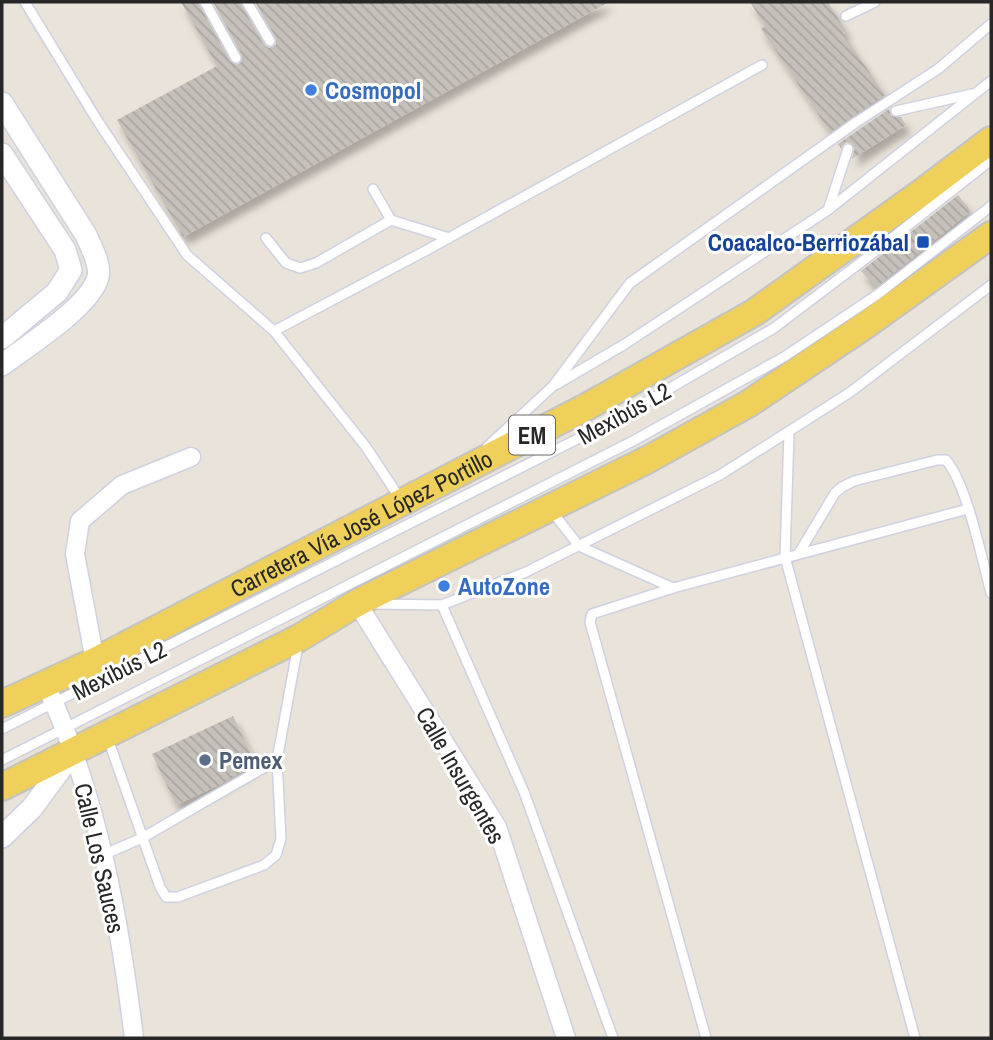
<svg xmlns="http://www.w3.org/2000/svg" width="993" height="1040" font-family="'Archivo Narrow',sans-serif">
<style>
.building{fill:url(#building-back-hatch);filter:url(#shadow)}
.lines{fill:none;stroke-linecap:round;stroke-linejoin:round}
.service-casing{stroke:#ced1e1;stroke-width:12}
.minor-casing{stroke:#ced1e1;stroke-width:21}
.tertiary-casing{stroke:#ced1e1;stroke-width:24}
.primary-casing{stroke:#c3c3c3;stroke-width:30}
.service{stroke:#fff;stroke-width:9}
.minor{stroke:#fff;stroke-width:18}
.tertiary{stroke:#fff;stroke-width:21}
.primary{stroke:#eed05a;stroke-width:26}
.shop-dot{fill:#3f7fe0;stroke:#fff;stroke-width:2.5}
.transit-dot{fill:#1a4fb4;stroke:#fff;stroke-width:2.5}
.service-dot{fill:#5c6f8a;stroke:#fff;stroke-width:2.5}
.labels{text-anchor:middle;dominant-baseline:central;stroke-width:6;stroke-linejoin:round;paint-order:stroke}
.shield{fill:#fff;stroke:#686868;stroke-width:2}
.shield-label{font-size:23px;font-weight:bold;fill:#272727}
.shop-label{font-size:24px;font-weight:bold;fill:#366cbe;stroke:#fff;text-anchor:start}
.transit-label{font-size:24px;font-weight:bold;fill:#164399;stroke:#fff;text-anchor:end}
.street-label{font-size:24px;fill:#272727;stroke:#fff}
.service-label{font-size:24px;font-weight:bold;fill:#4e5e75;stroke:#fff;text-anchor:start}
</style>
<defs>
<pattern id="building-back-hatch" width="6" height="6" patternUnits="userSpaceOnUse" patternTransform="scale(1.75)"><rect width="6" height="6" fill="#c5c0b9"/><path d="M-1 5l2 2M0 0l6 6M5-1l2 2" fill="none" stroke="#a9a59f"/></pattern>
<filter id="shadow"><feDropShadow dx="4.5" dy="8" stdDeviation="3.5" flood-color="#0004"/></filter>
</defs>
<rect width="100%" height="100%" fill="#eae3d9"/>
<!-- building -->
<g class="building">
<polygon points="181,2 198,2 230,61 237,65 242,61 242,55 213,2 240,2 264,45 269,48 276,45 276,38 255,2 609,2 183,237 117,120 217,66"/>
<polygon points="750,2 828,2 846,31 843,33 885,95 830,132 761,29 765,26"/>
<polygon points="889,109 891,116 901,117 906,125 852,159 855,148 853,144 846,142 841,148 838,144"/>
<polygon points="958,195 971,211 905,264 876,287 861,271"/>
<polygon points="233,716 256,764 223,783 176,805 152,754"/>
</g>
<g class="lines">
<defs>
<g id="service">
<polyline points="25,2 97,120 187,255 274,331 366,447 401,500"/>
<polyline points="205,2 236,58"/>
<polyline points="247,2 270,41"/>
<polyline points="846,16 875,2"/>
<polyline points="896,111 972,94"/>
<polyline points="373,189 391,220"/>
<polyline points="828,210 848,149"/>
<polyline points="266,238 286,263 300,268 316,263 391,220 449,238"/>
<polyline points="274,331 427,250 762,65"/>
<polyline points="557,384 625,344 828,210 991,81"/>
<polyline points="789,432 785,557 915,1038"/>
<polyline points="487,447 553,386 630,283 855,123 938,69 991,24"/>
<polyline points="551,510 579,546 673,588"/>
<path d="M 799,553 L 835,493 L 842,487 L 854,481 L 937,460 L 946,460 C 967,484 982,560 991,593"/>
<polyline points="373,604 442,605 526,572 720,475 849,393 991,285"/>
<polyline points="442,605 524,792 613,1038"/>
<polyline points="2,729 615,420 774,328 860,263 991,160"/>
<polyline points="107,736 160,887 166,897 178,897 264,865 276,855 281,839 277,760 298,645"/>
<polyline points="2,760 633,441 784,357 877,295 991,206"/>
<polyline points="103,855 142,838 277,760"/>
<polyline points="706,1038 590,622 592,614 673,588 968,509"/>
</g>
<g id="minor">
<polyline points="357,603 497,827 566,1038"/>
<polyline points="95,661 75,554 80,521 122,485 191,457"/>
<path d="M 45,683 C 97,794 119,916 134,1038"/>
</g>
<g id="tertiary">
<path d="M 2,103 L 86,235 C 91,247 101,264 98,277 C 91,306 27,346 2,365"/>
<polyline points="2,154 65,250 71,270 57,292 2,338"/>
<polyline points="2,837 32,808 74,751"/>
</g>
<g id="primary">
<path id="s1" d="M 2,704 L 95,661 L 588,406 L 755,312 L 921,193 L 991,140"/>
<polyline points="2,787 299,638 357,603 647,460 748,404 867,324 991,235"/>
</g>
</defs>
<!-- service casing -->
<use href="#service" class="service-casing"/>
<!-- minor casing -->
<use href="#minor" class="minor-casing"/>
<!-- tertiary casing -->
<use href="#tertiary" class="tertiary-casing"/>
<!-- primary casing -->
<use href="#primary" class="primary-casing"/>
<!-- service -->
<use href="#service" class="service"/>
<!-- minor -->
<use href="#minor" class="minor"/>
<!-- tertiary -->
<use href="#tertiary" class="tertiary"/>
<!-- primary -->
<use href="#primary" class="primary"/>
</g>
<!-- markers -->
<g class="shop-dot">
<circle cx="311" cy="90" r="7"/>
<circle cx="444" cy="586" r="7"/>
</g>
<rect class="transit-dot" x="916" y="235" width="14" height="14" rx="3.5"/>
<circle class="service-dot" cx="205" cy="760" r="7"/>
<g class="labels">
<!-- shield labels -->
<rect class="shield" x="509" y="415.5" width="46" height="39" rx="5"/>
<g class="shield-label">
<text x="532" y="435">EM</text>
</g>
<!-- shop labels -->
<g class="shop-label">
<text x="325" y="90">Cosmopol</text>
<text x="458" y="586">AutoZone</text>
</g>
<!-- transit labels -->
<g class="transit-label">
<text x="909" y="242">Coacalco-Berriozábal</text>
</g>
<!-- street labels -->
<g class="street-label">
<text transform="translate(624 413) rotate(-29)">Mexibús L2</text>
<text stroke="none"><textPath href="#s1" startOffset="402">Carretera Vía José López Portillo</textPath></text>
<text transform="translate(119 670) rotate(-27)">Mexibús L2</text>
<text transform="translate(461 775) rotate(60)">Calle Insurgentes</text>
<text transform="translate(100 858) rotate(77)">Calle Los Sauces</text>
</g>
<!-- service labels -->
<g class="service-label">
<text x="219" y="760">Pemex</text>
</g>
</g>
<!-- border -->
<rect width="993" height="1040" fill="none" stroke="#272727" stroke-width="7"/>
</svg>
